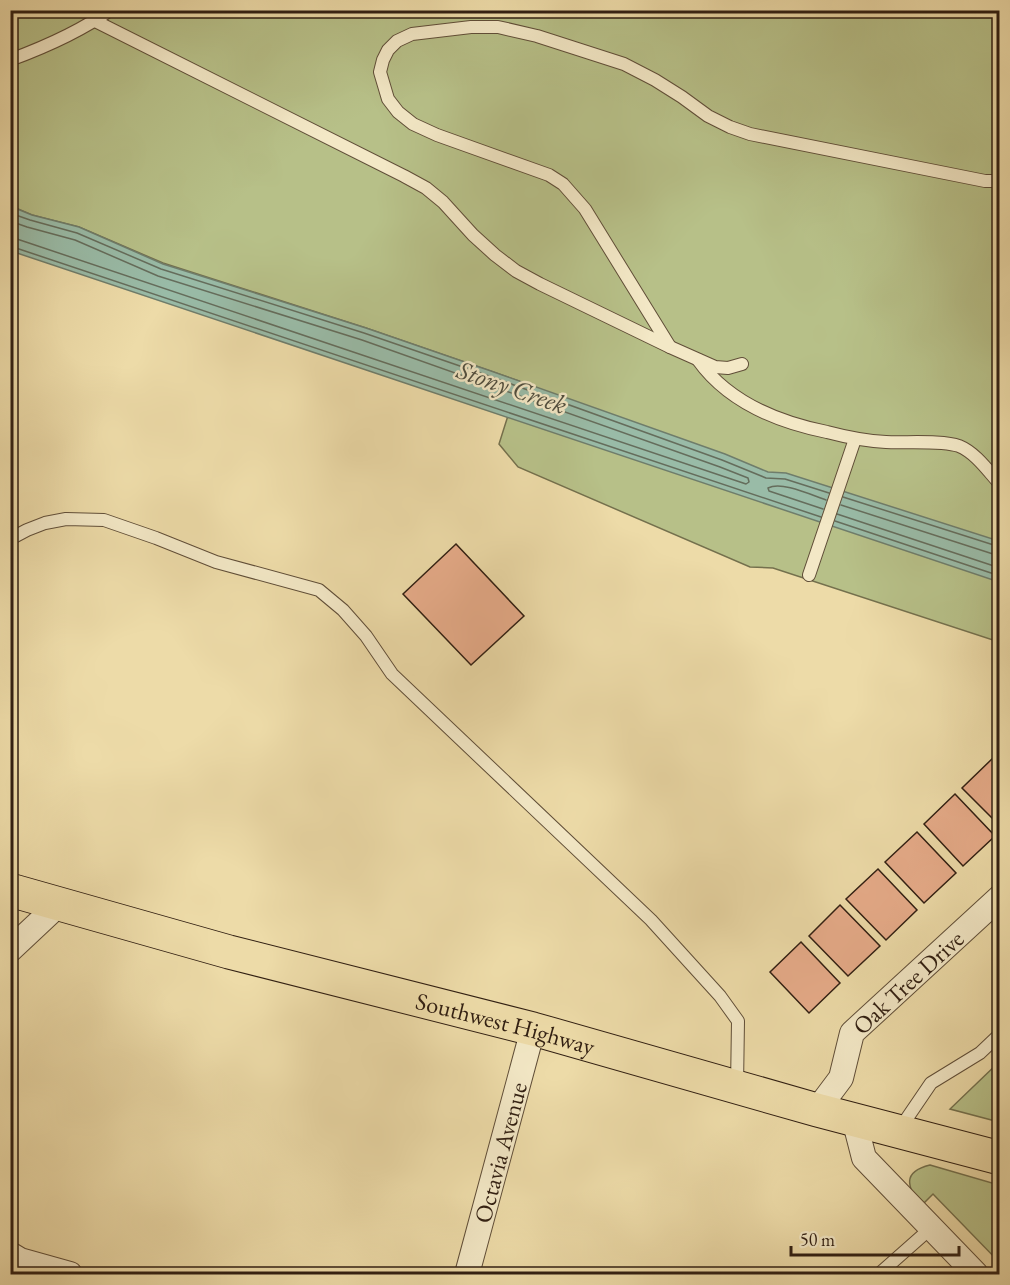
<svg xmlns="http://www.w3.org/2000/svg" width="1010" height="1285" font-family="'EB Garamond',serif">
<style>
.green{fill:#b7c088;stroke:#74704d;stroke-width:1.5}
.water{fill:#99bba7;stroke:#6f7d6b;stroke-width:1.5}
.lines{fill:none;stroke-linecap:round;stroke-linejoin:round}
.shore{stroke:#656d5c;stroke-width:1.5}
.building{fill:#e6ab89;stroke:#311f12;stroke-width:1.5}
.service-casing{stroke:#604e38;stroke-width:14}
.minor-casing{stroke:#604e38;stroke-width:26}
.primary-casing{stroke:#311f12;stroke-width:35}
.service{stroke:#f3e8c6;stroke-width:12}
.minor{stroke:#f3e8c6;stroke-width:24}
.primary{stroke:#eddba8;stroke-width:33}
.labels{text-anchor:middle;dominant-baseline:central;stroke-width:5;stroke-linejoin:round;paint-order:stroke}
.street-label{font-size:24px;fill:#311f12;stroke:#f3e8c6}
.water-label{font-size:26px;font-style:italic;fill:#504e3f;stroke:#f3e8c6}
</style>
<rect width="100%" height="100%" fill="#eddba8"/>
<filter id="stains"><feTurbulence type="fractalNoise" baseFrequency=".00333" numOctaves="4"/><feColorMatrix values="0 0 0 0 .2 0 0 0 0 .09 0 0 0 0 .02 0 0 0 .5 -.17"/></filter>
<radialGradient id="worn" r=".72"><stop offset=".6" stop-color="#630" stop-opacity="0"/><stop offset="1" stop-color="#630" stop-opacity=".3"/></radialGradient>
<!-- green -->
<g class="green">
<polygon points="10,11 999,11 999,642 773,568 750,567 518,467 499,444 519,381 366,328 163,263 79,227 32,215 11,206"/>
<polygon points="999,1062 999,1122 950,1109"/>
<path d="M 930,1165 L 999,1185 L 999,1262 L 933,1194 L 920,1207 C 908,1187 901,1172 930,1165 Z"/>
</g>
<!-- water -->
<polygon class="water" points="10,206 32,215 79,227 163,264 366,328 491,371 725,454 768,472 786,473 999,541 999,582 11,251"/>
<g class="lines">
<!-- shore -->
<g class="shore">
<polyline points="10,213 30,220 77,233 161,269 364,333 489,376 722,460 766,478 785,479 829,493"/>
<polyline points="10,221 27,227 75,240 158,276 362,340 720,467 748,478 749,482 746,484 17,239 10,238"/>
<polyline points="10,246 821,517"/>
<polyline points="843,497 1000,547"/>
<polyline points="841,505 993,554 1000,554"/>
<path d="M 823,509 L 769,491 L 768,488 C 782,481 811,495 826,500"/>
<polyline points="837,514 1000,568"/>
<polyline points="835,521 1000,576"/>
</g>
</g>
<!-- building -->
<g class="building">
<polygon points="456,544 524,616 471,665 403,594"/>
<polygon points="994,757 1000,763 1000,826 962,788"/>
<polygon points="955,794 995,836 963,866 924,824"/>
<polygon points="917,832 956,873 924,903 885,862"/>
<polygon points="878,869 917,910 886,940 846,899"/>
<polygon points="840,905 880,946 848,976 809,936"/>
<polygon points="801,942 840,983 809,1013 770,972"/>
</g>
<g class="lines">
<defs>
<g id="service">
<polyline points="95,21 404,176 426,188 443,202 473,235 495,255 516,271 540,284 670,347 715,367 728,368 742,364"/>
<path d="M 10,60 C 45,47 80,32 110,10"/>
<polyline points="670,347 585,209 563,184 549,175 437,135 413,124 398,112 388,99 380,72 383,60 388,50 397,41 412,34 471,27 498,27 537,36 624,64 655,80 682,97 708,116 730,127 750,134 985,181 1000,181"/>
<path d="M 698,360 C 728,402 777,422 827,432 C 846,437 866,441 886,442 C 905,443 943,440 959,446 C 976,453 988,471 1000,484"/>
<polyline points="10,539 27,530 45,523 66,519 104,520 156,538 216,562 319,590 343,610 366,636 392,674 651,920 720,996 738,1021 737,1086"/>
<polyline points="809,575 855,439"/>
<polyline points="899,1130 931,1083 980,1053 1000,1034"/>
<polyline points="879,1274 931,1228"/>
</g>
<g id="minor">
<polyline points="10,950 58,905"/>
<path id="s1" d="M 817,1110 L 841,1078 L 852,1033 L 1000,897"/>
<polyline points="854,1119 864,1158 976,1274"/>
<polyline points="10,1254 20,1260 70,1274"/>
<path id="s2" d="M 467,1274 L 533,1029"/>
</g>
<g id="primary">
<path id="s3" d="M 10,890 L 229,952 L 533,1029 L 817,1110 L 1000,1158"/>
</g>
</defs>
<!-- service casing -->
<use href="#service" class="service-casing"/>
<!-- minor casing -->
<use href="#minor" class="minor-casing"/>
<!-- primary casing -->
<use href="#primary" class="primary-casing"/>
<!-- service -->
<use href="#service" class="service"/>
<!-- minor -->
<use href="#minor" class="minor"/>
<!-- primary -->
<use href="#primary" class="primary"/>
</g>
<g class="labels">
<!-- street labels -->
<g class="street-label">
<text stroke="none"><textPath href="#s1" startOffset="162">Oak Tree Drive</textPath></text>
<text stroke="none"><textPath href="#s3" startOffset="513">Southwest Highway</textPath></text>
<text stroke="none"><textPath href="#s2" startOffset="126">Octavia Avenue</textPath></text>
</g>
<!-- water labels -->
<g class="water-label">
<text transform="translate(512 387) rotate(19)">Stony Creek</text>
</g>
</g>
<!-- margin -->
<rect width="1010" height="1285" fill="none" stroke="#eddba8" stroke-width="36"/>
<rect x="12" y="12" width="986" height="1261" fill="none" stroke="#311f12" stroke-width="3"/>
<rect x="18" y="18" width="974" height="1249" fill="none" stroke="#311f12" stroke-width="1.5"/>
<!-- scale -->
<path d="M791 1246v9h168v-9" fill="none" stroke="#311f12" stroke-width="3"/>
<text x="800" y="1246" font-size="18" fill="#311f12" stroke="#f3e8c6" stroke-width="4.5" paint-order="stroke">50 m</text>
<rect width="100%" height="100%" filter="url(#stains)"/>
<rect width="100%" height="100%" fill="url(#worn)"/>
</svg>
